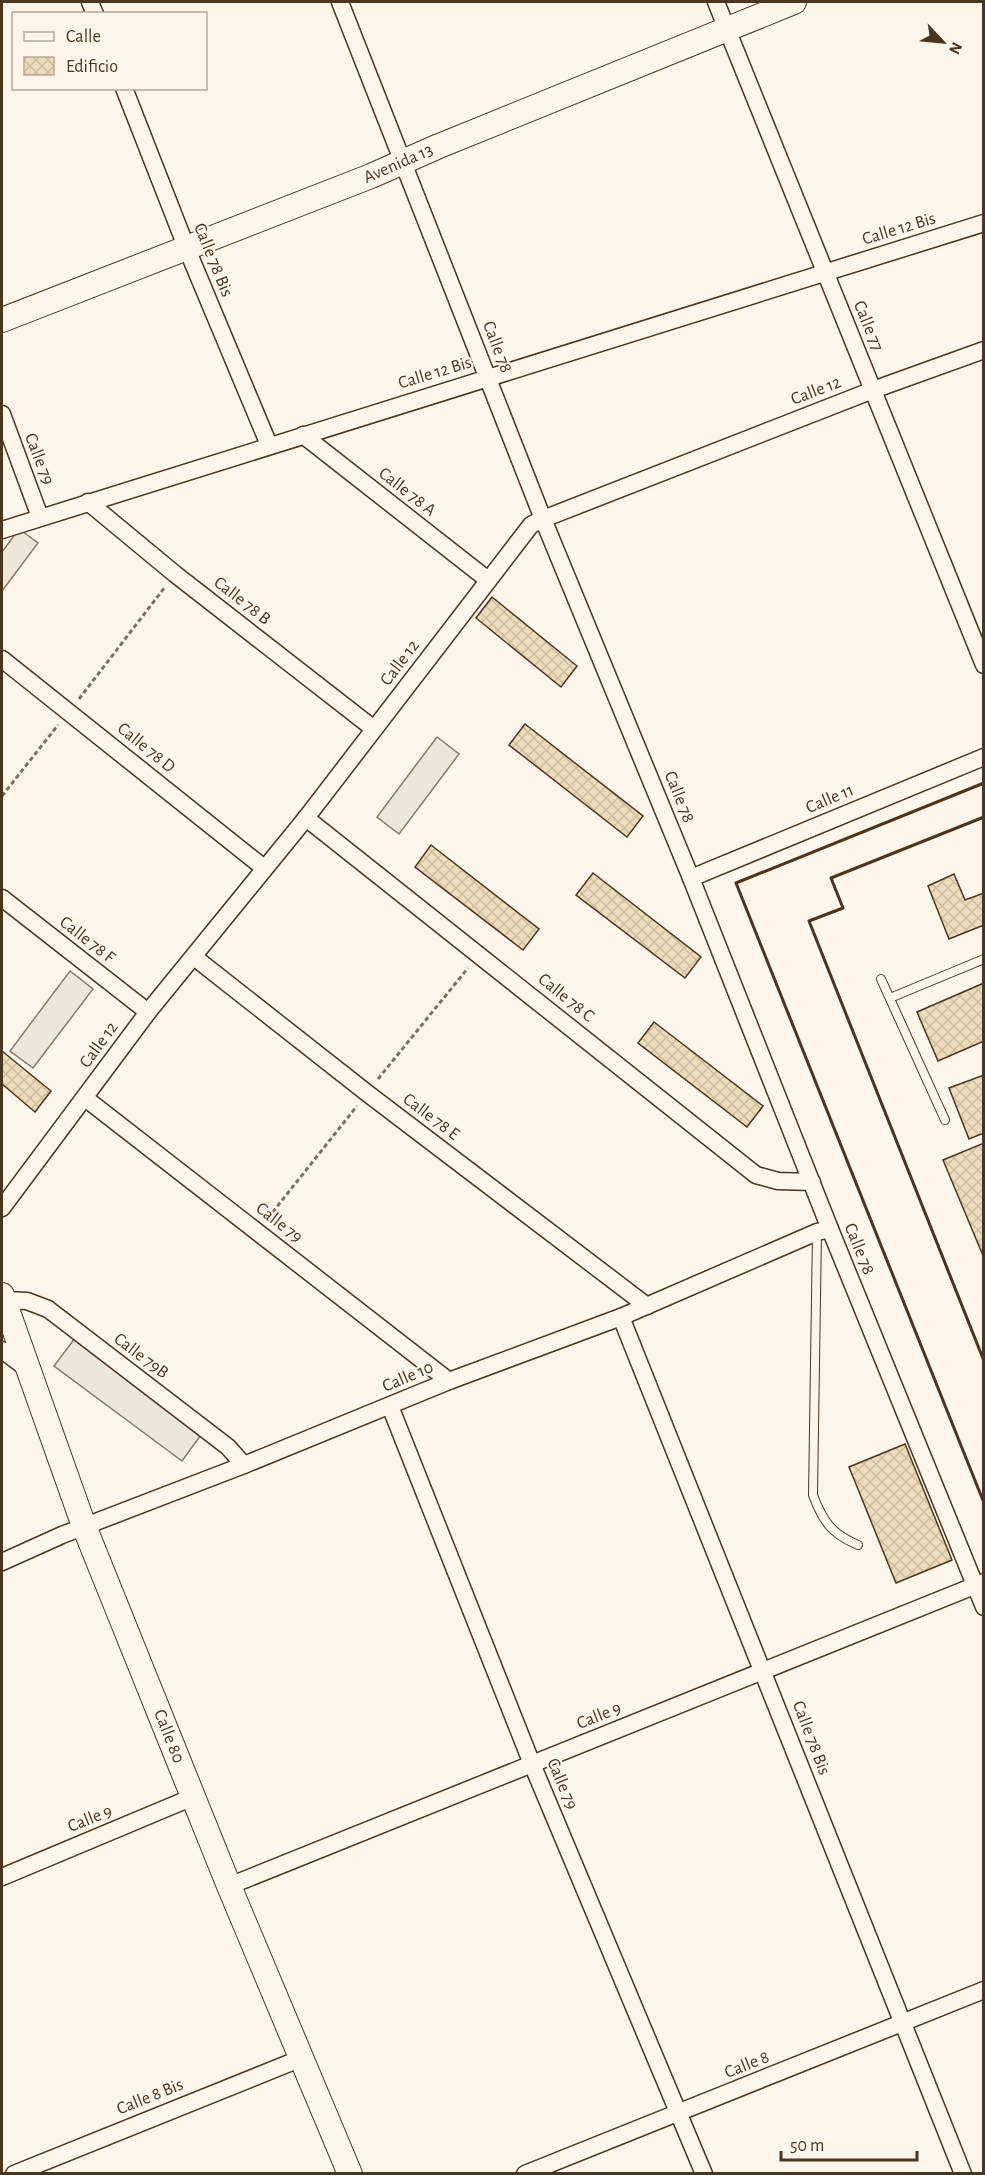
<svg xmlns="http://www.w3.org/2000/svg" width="985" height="2175" font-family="'Alegreya Sans',sans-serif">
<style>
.parking{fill:#ede7d9;stroke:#887966;stroke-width:1.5}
.building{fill:url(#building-cross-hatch);stroke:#4a3520;stroke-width:1.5}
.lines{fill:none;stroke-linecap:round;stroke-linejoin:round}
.lane-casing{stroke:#4a3520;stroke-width:10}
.street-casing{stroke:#4a3520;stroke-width:19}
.secondary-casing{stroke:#4a3520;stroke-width:26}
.path{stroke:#7f6f5c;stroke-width:3;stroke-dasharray:4.5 3;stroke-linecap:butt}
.lane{stroke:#fbf6e9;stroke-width:8}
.street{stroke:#fbf6e9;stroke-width:16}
.secondary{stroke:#fbf6e9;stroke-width:24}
.wall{stroke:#4a3520;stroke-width:3}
.labels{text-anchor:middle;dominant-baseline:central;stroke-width:4.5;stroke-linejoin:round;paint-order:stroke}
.street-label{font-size:18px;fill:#4a3520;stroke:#fbf6e9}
</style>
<defs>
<pattern id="building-cross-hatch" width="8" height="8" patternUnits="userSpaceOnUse" patternTransform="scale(1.5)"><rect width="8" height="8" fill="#ecdcbc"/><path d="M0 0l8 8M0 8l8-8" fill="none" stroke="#ccbda1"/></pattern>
</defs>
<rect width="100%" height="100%" fill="#fbf6e9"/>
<!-- parking -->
<g class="parking">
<polygon points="19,529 38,543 2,591 2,552"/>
<polygon points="437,737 459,754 399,834 377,817"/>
<polygon points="70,971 93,989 33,1068 10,1051"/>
<polygon points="81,1330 209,1424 182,1461 54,1366"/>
</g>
<!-- building -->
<g class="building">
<polygon points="492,597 577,666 561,687 476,618"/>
<polygon points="525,724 643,816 627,837 509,745"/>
<polygon points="431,845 539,929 523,950 415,867"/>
<polygon points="593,873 701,957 685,978 576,895"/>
<polygon points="954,874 965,900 984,893 984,925 949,939 928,886"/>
<polygon points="984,983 984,1041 938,1061 917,1012"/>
<polygon points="654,1022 763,1106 747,1127 638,1043"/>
<polygon points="2,1051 51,1091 35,1112 2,1084"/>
<polygon points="984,1075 984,1133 969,1139 949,1088"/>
<polygon points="984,1143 984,1258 943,1160"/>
<polygon points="905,1444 952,1560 896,1583 849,1467"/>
</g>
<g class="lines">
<defs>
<g id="lane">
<polyline points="881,979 945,1120"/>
<polyline points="890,998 984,959"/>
<path d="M 817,1232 L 813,1495 C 823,1522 832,1534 858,1545"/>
</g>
<g id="street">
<polyline points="90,2 95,14"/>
<polyline points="340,2 543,519 691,878 830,1229 984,1607"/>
<polyline points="716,2 984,665"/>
<polyline points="124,88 187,249 269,445"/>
<polyline points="2,414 40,517"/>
<polyline points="303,435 488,580"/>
<polyline points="88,502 175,574 374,729"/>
<polyline points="2,530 984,223"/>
<polyline points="2,659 264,868"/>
<polyline points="306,818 756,1175 778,1181 812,1182"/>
<polyline points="691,878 984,757"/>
<polyline points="2,898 148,1012"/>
<polyline points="194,957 367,1093 647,1306"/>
<polyline points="85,1098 449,1381"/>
<polyline points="2,1208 148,1012 306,818 531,525 543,519 873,390 984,350"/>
<polyline points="3,1300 27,1301 48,1309 228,1447 244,1465"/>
<polyline points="621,1317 963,2174"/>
<polyline points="2,1350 29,1370"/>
<polyline points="390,1406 532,1764 704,2174"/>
<polyline points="2,1562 62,1535 244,1465 449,1381 621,1317 817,1232 830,1229"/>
<polyline points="2,1877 193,1797"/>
<polyline points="229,1886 984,1582"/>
<polyline points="14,2174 302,2058"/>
<polyline points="525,2174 984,1990"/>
</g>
<g id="secondary">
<path id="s1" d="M 2,320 L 371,176 L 439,146 L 794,2"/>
<path id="s2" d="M 2,1295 L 84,1526 L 229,1886 L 350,2174"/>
</g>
</defs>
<!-- lane casing -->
<use href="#lane" class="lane-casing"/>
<!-- street casing -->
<use href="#street" class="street-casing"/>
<!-- secondary casing -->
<use href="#secondary" class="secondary-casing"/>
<!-- path -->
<g class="path">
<polyline points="79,699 165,587"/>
<polyline points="2,796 58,725"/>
<polyline points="378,1079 468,968"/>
<polyline points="268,1218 357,1106"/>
</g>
<!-- lane -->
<use href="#lane" class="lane"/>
<!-- street -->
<use href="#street" class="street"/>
<!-- secondary -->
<use href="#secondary" class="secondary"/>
<!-- wall -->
<g class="wall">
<polyline points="984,783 736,883 984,1503"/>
<polyline points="984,817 831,878 843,908 809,921 984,1361"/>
</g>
</g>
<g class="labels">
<!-- street labels -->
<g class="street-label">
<text stroke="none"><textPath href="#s1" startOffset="426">Avenida 13</textPath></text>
<text transform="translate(899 229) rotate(-17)">Calle 12 Bis</text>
<text transform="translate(213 260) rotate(68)">Calle 78 Bis</text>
<text transform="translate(868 326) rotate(68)">Calle 77</text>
<text transform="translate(497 347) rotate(69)">Calle 78</text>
<text transform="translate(435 373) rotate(-17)">Calle 12 Bis</text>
<text transform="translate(816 391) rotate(-21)">Calle 12</text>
<text transform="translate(39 459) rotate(69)">Calle 79</text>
<text transform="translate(407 492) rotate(38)">Calle 78 A</text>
<text transform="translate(242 601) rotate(38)">Calle 78 B</text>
<text transform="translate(400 663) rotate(-53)">Calle 12</text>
<text transform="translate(146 748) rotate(39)">Calle 78 D</text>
<text transform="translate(679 797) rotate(68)">Calle 78</text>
<text transform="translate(830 799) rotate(-23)">Calle 11</text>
<text transform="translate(87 940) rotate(38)">Calle 78 F</text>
<text transform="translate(566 998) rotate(39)">Calle 78 C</text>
<text transform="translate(99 1045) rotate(-54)">Calle 12</text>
<text transform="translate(431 1117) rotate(37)">Calle 78 E</text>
<text transform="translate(279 1223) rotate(38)">Calle 79</text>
<text transform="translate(859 1249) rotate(68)">Calle 78</text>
<text transform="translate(141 1356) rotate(37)">Calle 79B</text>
<text transform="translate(408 1377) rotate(-23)">Calle 10</text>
<text transform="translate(599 1716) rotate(-22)">Calle 9</text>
<text stroke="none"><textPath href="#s2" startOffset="472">Calle 80</textPath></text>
<text transform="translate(811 1738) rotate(69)">Calle 78 Bis</text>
<text transform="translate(562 1784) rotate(67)">Calle 79</text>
<text transform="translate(90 1819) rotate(-22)">Calle 9</text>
<text transform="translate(747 2065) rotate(-22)">Calle 8</text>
<text transform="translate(150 2097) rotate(-22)">Calle 8 Bis</text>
</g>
</g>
<!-- border -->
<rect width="985" height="2175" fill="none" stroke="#4a3520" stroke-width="6"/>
<!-- legend -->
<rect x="12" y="12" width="195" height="78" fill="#fbf6e9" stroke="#b4a999" stroke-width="1.5"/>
<rect x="24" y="32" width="30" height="9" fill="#fbf6e9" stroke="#b4a999" stroke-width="1.5"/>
<text x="66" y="42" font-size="18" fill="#4a3520">Calle</text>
<rect x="24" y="57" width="30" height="18" fill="url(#building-cross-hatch)" stroke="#b4a999" stroke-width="1.5"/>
<text x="66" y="72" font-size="18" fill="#4a3520">Edificio</text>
<!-- north arrow -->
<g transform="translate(943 42) rotate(116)" stroke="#fbf6e9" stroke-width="4.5" paint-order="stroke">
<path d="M0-4.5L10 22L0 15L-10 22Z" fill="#4a3520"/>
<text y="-9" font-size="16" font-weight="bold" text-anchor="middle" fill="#4a3520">N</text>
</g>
<!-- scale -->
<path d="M781 2151v9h136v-9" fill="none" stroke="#4a3520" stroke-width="3"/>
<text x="790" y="2151" font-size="18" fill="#4a3520" stroke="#fbf6e9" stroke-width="4.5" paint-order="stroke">50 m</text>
</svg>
